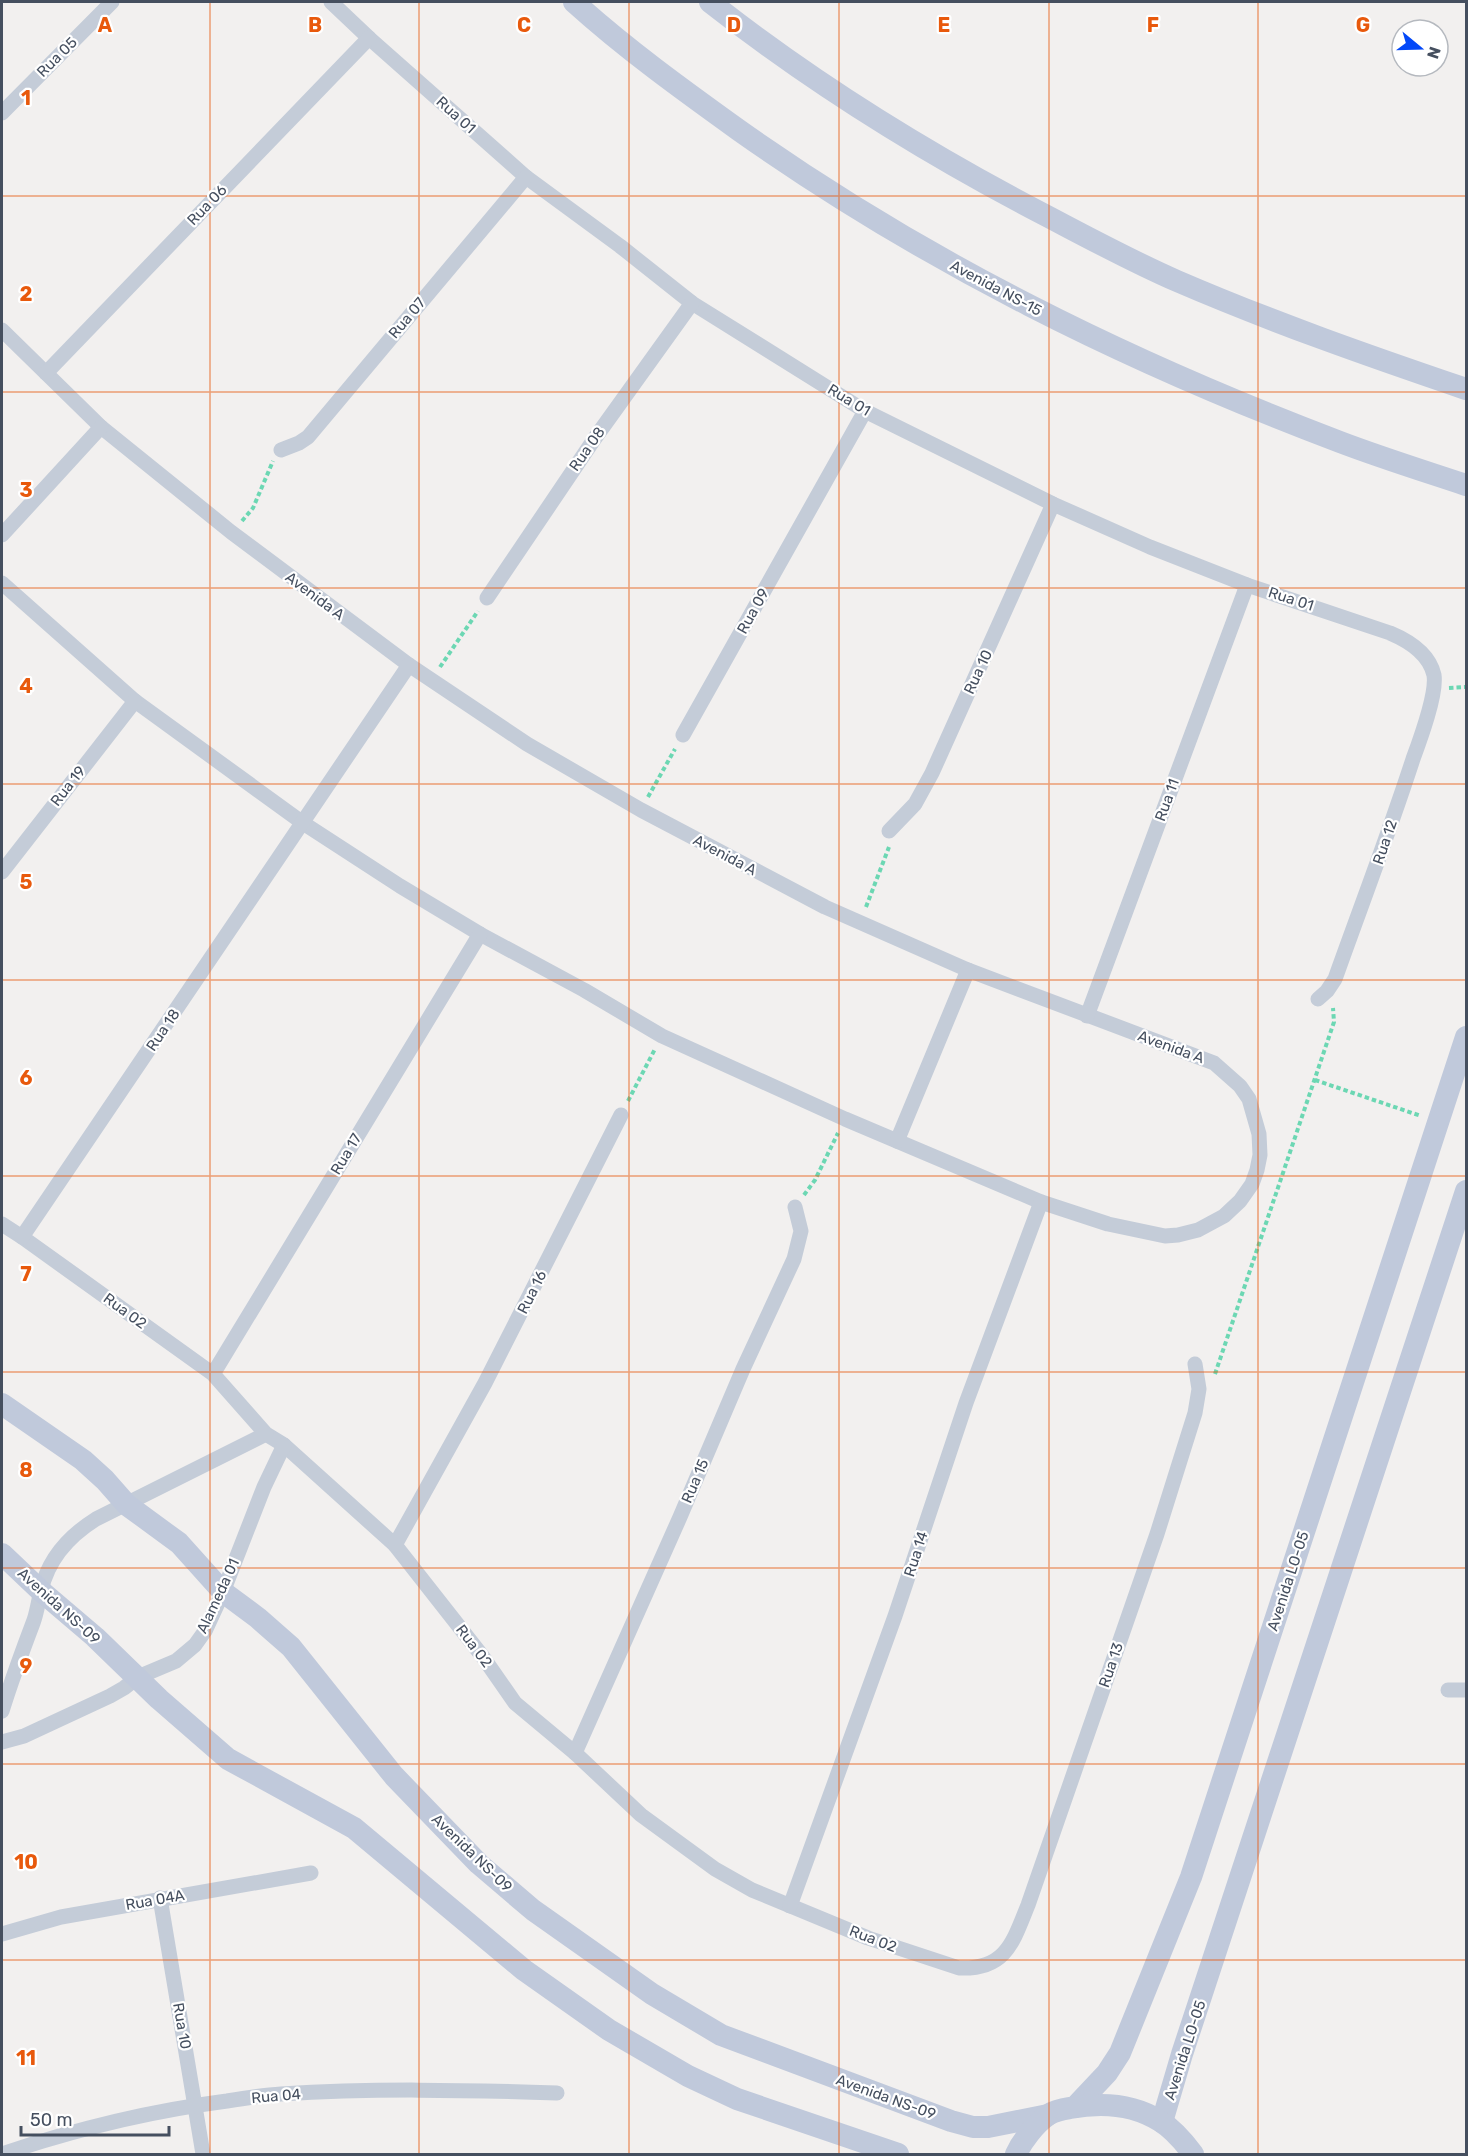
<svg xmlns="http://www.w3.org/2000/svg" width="1468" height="2156" font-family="Rubik,sans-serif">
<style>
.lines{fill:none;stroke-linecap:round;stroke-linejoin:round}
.path{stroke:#6cd7b3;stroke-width:4;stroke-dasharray:4.5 3;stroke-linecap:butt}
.street{stroke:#c4ccd8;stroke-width:15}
.secondary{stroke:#c0c9db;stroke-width:22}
.grid{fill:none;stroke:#e8590c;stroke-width:1.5;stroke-opacity:0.55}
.labels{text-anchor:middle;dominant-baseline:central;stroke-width:4.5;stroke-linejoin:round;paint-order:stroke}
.street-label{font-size:15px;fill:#454f5f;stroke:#fff}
.grid-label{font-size:20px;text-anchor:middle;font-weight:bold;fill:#e8590c;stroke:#fff;stroke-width:4.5;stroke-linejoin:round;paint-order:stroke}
</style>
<rect width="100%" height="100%" fill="#f2f0ef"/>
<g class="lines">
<!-- path -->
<g class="path">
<polyline points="242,521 253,508 273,461"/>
<polyline points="440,667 478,611"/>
<polyline points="1449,688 1466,687"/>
<polyline points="648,797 675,749"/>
<polyline points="866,907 889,847"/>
<polyline points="1315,1080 1421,1116"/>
<polyline points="628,1101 655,1049"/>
<polyline points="804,1195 815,1180 838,1133"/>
<polyline points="1215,1374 1334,1022 1333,1008"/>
</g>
<!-- street -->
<g class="street">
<path d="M 331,2 L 369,38 L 526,177 L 620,246 L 692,303 L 865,411 L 1053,504 L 1150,547 L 1247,585 L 1390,633 C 1409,641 1429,653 1434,675 C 1437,694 1420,740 1413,759 C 1389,833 1361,906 1335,979 L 1327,991 L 1318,999"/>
<polyline points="2,113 112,2"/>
<polyline points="2,330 101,427 231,532 409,665 527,744 641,810 825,907 968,970 1214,1063 1240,1086 1249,1099 1259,1134 1260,1155 1257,1170 1252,1184 1240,1201 1224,1216 1198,1230 1178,1235 1165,1236 1108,1224 1041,1202 845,1119 662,1036 584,990 480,934 400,886 303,823 135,701 2,583"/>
<polyline points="46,373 369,38"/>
<polyline points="281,450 299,443 308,437 526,177"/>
<polyline points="2,535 101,427"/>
<polyline points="487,598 595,438 692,303"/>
<polyline points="683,735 865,411"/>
<polyline points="889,831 915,804 932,773 1053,504"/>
<polyline points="2,872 135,701"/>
<polyline points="1087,1016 1247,585"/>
<polyline points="897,1141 968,970"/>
<path d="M 2,1224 L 22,1237 L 213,1374 L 266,1434 L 284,1445 L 395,1545 L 483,1657 L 515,1703 L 575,1753 L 641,1815 L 715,1869 L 752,1890 L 868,1938 L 959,1968 C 1006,1970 1013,1942 1028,1905 L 1157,1534 L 1195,1413 L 1199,1389 L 1195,1364"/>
<polyline points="22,1237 409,665"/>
<polyline points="213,1374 480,934"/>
<polyline points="395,1545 485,1383 621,1115"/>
<polyline points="1448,1690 1466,1690"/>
<path d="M 2,1711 C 11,1682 22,1652 33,1623 C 37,1613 38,1602 41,1591 C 48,1559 69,1536 96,1519 L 266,1434"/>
<polyline points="2,1742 24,1736 110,1696 124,1688 138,1677 176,1661 195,1645 205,1631 223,1592 264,1487 284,1445"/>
<polyline points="575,1753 680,1517 743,1369 794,1259 801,1231 795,1207"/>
<polyline points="160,1898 203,2154"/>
<polyline points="790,1906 895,1616 966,1403 1041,1202"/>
<polyline points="2,1934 61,1917 311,1873"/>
<path d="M 2,2154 C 76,2129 150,2111 227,2101 C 245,2098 263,2095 281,2094 C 373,2088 465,2090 557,2093"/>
</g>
<!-- secondary -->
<g class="secondary">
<path d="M 574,2 C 626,49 683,90 740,131 C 927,263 1126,361 1340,442 C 1382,458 1424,471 1466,485"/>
<path d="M 710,2 C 813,83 926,153 1043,214 C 1087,237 1131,261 1177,281 C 1272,322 1369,356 1466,389"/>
<polyline points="2,1404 83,1460 105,1480 127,1505 179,1543 223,1592 258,1618 291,1647 394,1776 479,1864 533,1910 652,1994 721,2035 951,2121 973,2127 988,2127 1048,2115"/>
<polyline points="2,1554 41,1591 95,1637 159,1699 228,1759 354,1828 524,1970 609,2030 688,2076 737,2099 898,2154"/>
<polyline points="1075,2107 1107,2073 1120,2053 1191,1877 1466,1037"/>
<polyline points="1162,2122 1182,2054 1466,1191"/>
<path d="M 1016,2154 C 1022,2141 1035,2124 1048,2115 C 1054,2111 1063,2109 1070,2108 C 1102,2102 1133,2104 1160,2121 C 1173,2129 1184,2142 1193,2154"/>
</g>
</g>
<!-- grid -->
<path class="grid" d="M 210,2 L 210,2154M 419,2 L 419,2154M 629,2 L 629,2154M 839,2 L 839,2154M 1049,2 L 1049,2154M 1258,2 L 1258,2154M 2,196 L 1466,196M 2,392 L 1466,392M 2,588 L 1466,588M 2,784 L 1466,784M 2,980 L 1466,980M 2,1176 L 1466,1176M 2,1372 L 1466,1372M 2,1568 L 1466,1568M 2,1764 L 1466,1764M 2,1960 L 1466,1960"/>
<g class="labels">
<!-- street labels -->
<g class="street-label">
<text transform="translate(57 57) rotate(-45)">Rua 05</text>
<text transform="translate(456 115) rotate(42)">Rua 01</text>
<text transform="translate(207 205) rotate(-46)">Rua 06</text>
<text transform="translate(996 288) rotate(28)">Avenida NS-15</text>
<text transform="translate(407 318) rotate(-50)">Rua 07</text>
<text transform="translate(849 400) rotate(31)">Rua 01</text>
<text transform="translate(587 449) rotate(-55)">Rua 08</text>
<text transform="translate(315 596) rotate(37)">Avenida A</text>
<text transform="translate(1291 599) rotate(18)">Rua 01</text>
<text transform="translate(753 611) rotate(-61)">Rua 09</text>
<text transform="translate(978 672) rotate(-65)">Rua 10</text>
<text transform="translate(68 786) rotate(-52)">Rua 19</text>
<text transform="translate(1167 800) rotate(-70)">Rua 11</text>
<text transform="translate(1385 842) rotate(-71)">Rua 12</text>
<text transform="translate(725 855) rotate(28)">Avenida A</text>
<text transform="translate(163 1030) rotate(-56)">Rua 18</text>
<text transform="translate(1171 1047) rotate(20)">Avenida A</text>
<text transform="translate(346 1154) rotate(-59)">Rua 17</text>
<text transform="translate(532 1292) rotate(-63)">Rua 16</text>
<text transform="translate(125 1311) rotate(36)">Rua 02</text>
<text transform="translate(695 1481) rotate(-67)">Rua 15</text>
<text transform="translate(916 1554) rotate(-72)">Rua 14</text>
<text transform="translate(1288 1581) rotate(-72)">Avenida LO-05</text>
<text transform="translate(218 1596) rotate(-65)">Alameda 01</text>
<text transform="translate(59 1606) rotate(42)">Avenida NS-09</text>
<text transform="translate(474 1646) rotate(53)">Rua 02</text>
<text transform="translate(1111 1665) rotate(-71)">Rua 13</text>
<text transform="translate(472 1853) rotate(44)">Avenida NS-09</text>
<text transform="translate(155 1900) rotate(-10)">Rua 04A</text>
<text transform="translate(873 1939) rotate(21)">Rua 02</text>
<text transform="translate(182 2026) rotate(80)">Rua 10</text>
<text transform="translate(1185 2050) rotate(-72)">Avenida LO-05</text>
<text transform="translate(276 2096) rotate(-5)">Rua 04</text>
<text transform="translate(886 2097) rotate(20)">Avenida NS-09</text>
</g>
</g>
<g class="grid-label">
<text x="105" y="32">A</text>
<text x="315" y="32">B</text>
<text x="524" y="32">C</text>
<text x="734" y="32">D</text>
<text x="944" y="32">E</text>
<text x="1153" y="32">F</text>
<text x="1363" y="32">G</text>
<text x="26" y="105">1</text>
<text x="26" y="301">2</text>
<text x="26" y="497">3</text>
<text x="26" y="693">4</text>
<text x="26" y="889">5</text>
<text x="26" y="1085">6</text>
<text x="26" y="1281">7</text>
<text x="26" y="1477">8</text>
<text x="26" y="1673">9</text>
<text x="26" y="1869">10</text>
<text x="26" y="2065">11</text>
</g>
<!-- border -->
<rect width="1468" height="2156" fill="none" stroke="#454f5f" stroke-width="6"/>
<!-- north arrow -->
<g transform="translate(1420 48) rotate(109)"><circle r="28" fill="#ffffff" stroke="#b5b9bf" stroke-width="1.5"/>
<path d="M0-4.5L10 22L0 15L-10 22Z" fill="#0348f8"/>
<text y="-9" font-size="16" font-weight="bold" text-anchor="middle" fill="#454f5f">N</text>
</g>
<!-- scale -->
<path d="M21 2126v9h148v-9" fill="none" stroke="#454f5f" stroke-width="3"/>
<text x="30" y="2126" font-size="18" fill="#454f5f" stroke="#ffffff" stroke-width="4.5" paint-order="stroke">50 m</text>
</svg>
